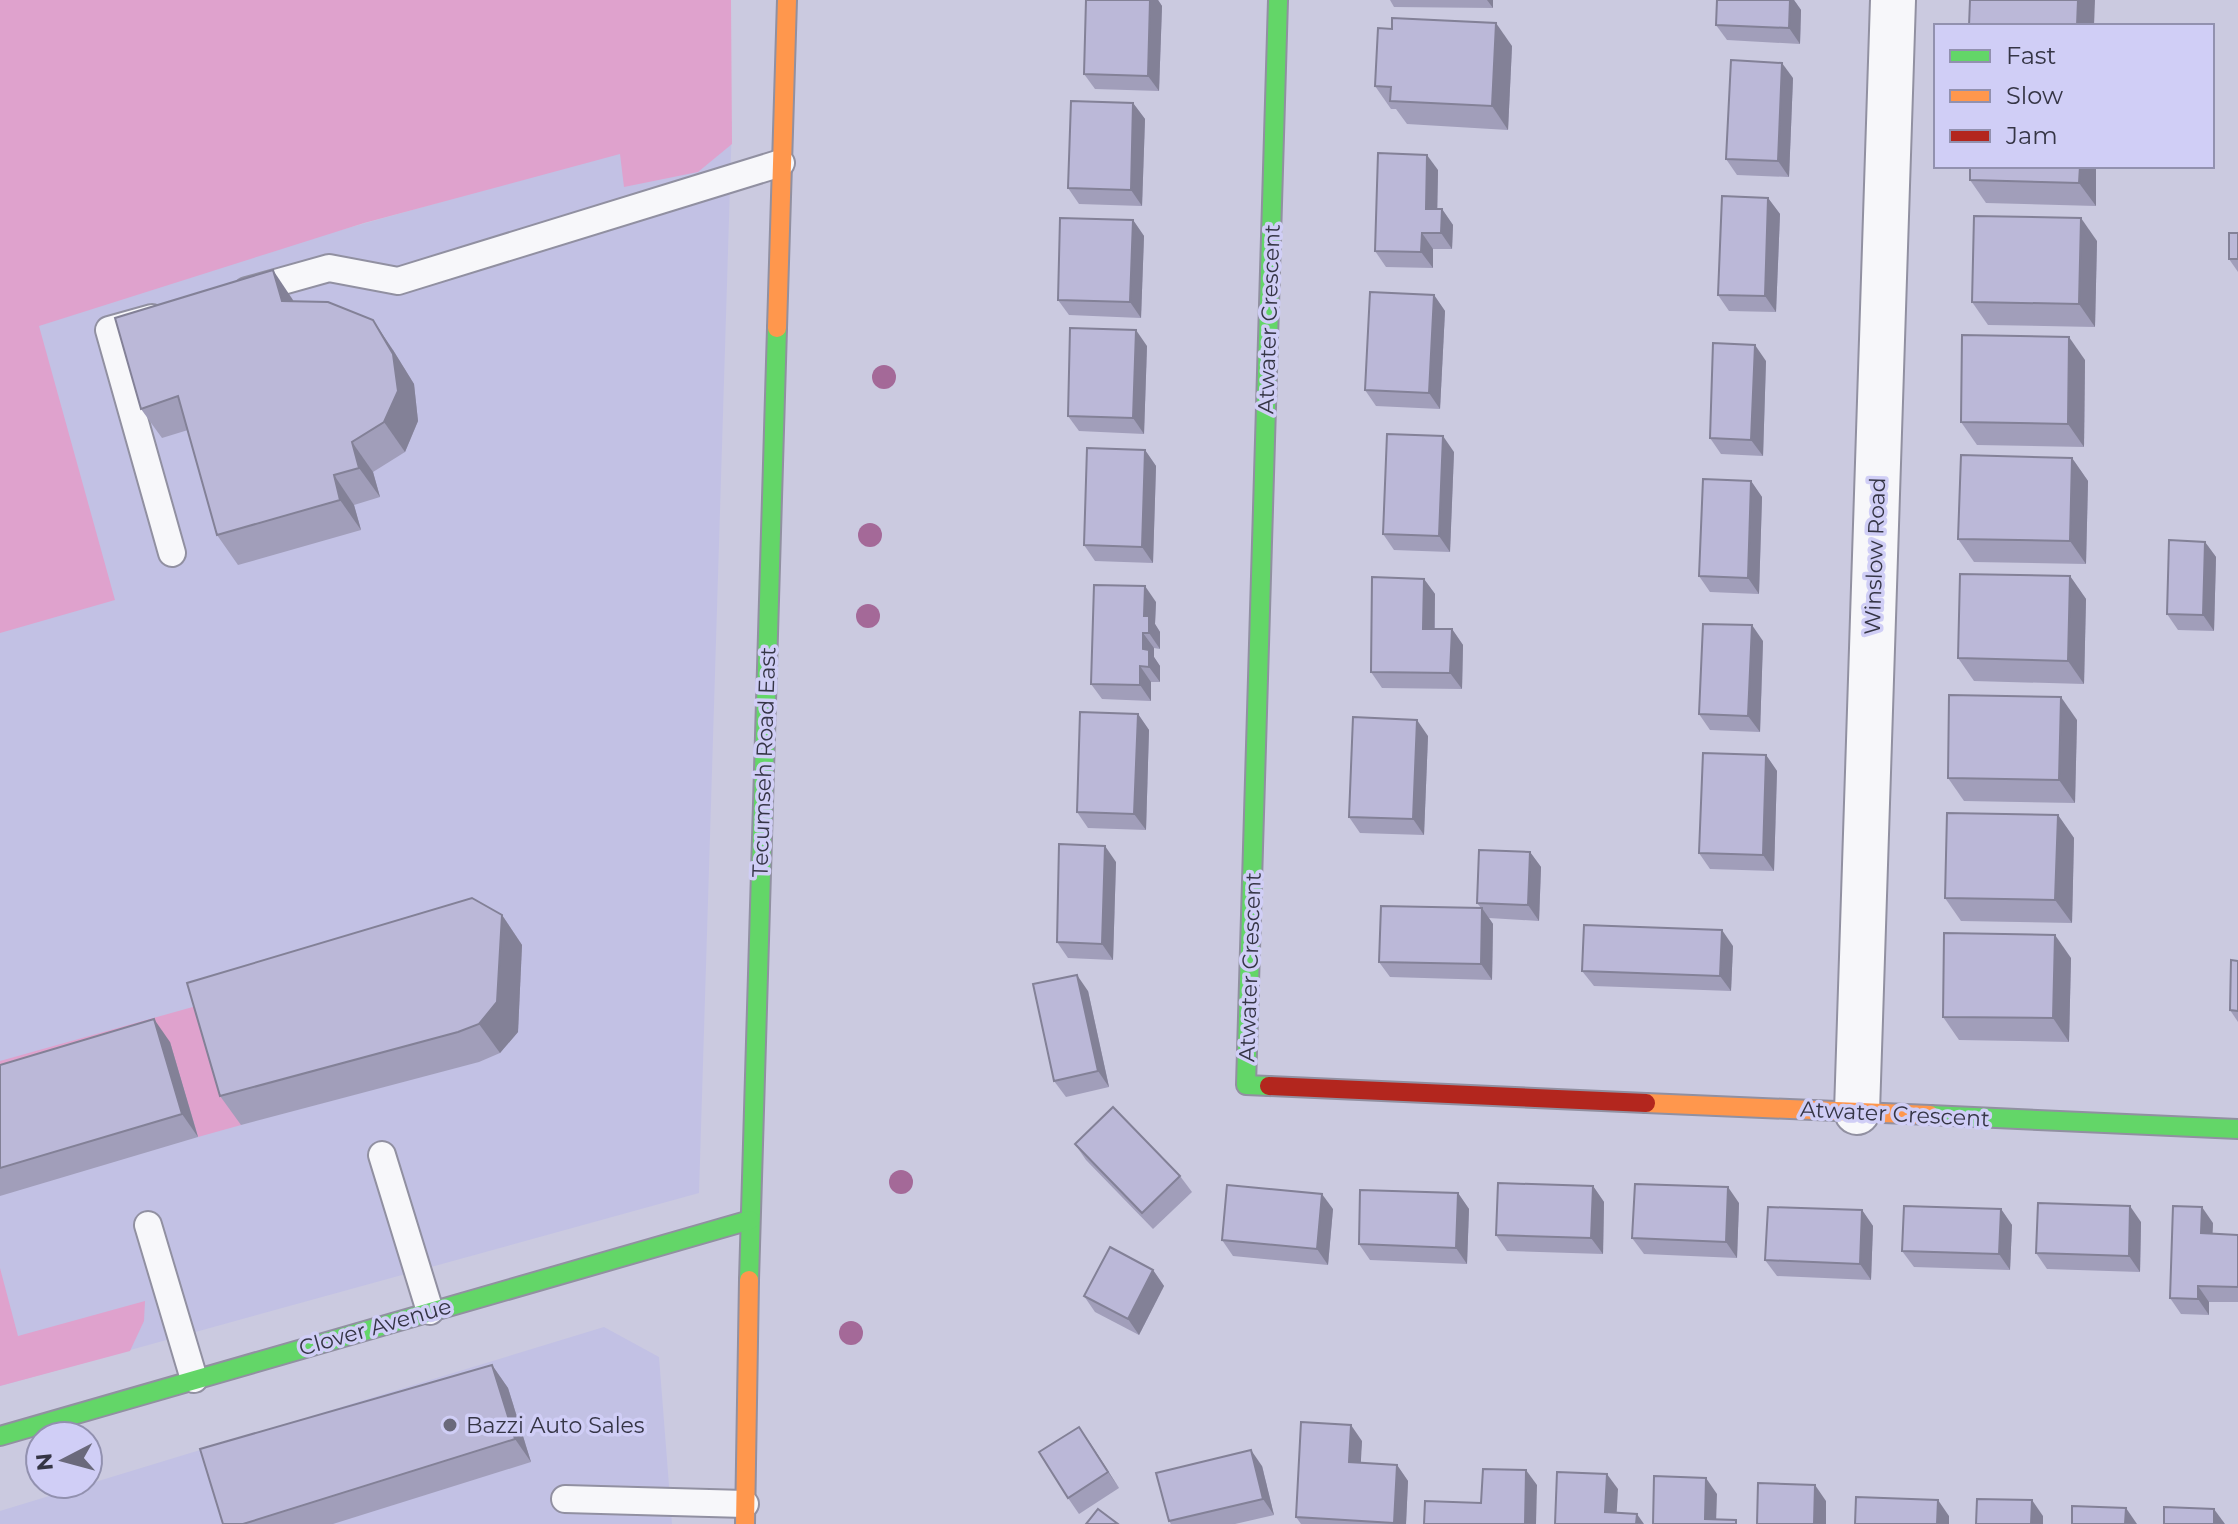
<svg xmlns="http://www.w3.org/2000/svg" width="2238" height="1524" font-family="Montserrat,sans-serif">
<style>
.built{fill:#c2c1e4}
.green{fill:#dfa2cd}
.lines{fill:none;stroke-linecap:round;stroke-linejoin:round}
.lane-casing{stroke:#9190a1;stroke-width:30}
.street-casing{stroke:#9190a1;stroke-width:48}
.fast-casing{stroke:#9190a1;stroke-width:22}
.slow-casing{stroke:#9190a1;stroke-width:22}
.jam-casing{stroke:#9190a1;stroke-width:22}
.lane{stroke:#f7f7fa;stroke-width:26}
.street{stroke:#f7f7fa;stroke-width:44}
.fast{stroke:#63d668;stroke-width:18}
.slow{stroke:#ff974d;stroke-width:18}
.jam{stroke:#b3261e;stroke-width:18}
.tree{fill:#a46998}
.wall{fill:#a19eba}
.shaded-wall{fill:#838197}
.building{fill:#bbb8d8;stroke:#838197;stroke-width:2}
.poi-dot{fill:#6a697b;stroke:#d0cef6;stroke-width:3}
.labels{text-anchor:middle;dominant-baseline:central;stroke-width:7;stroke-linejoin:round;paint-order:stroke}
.street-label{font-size:22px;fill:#353545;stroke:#d0cef6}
.poi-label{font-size:22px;fill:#353545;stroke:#d0cef6;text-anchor:start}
</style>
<rect width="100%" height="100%" fill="#cbcae0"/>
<!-- built -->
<g class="built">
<polygon points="732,121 699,1193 0,1386 0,325"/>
<polygon points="604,1327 659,1357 672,1524 0,1524 0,1511"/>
</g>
<!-- green -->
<g class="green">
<polygon points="0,0 731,0 732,144 698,172 624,187 620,154 364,223 39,326 115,600 0,633"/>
<polygon points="207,1003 241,1125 198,1137 169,1042 0,1093 0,1061"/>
<polygon points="0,1268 18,1336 145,1301 144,1321 130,1351 0,1386"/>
</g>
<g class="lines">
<defs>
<g id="lane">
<polyline points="247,291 329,268 398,281 781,163"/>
<polyline points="152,318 109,330 172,553"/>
<polyline points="382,1155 430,1311"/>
<polyline points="148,1225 194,1379"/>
<polyline points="565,1499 745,1504"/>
</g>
<polyline id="street" points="1857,1112 1893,0"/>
<g id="fast">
<polyline points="1269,1086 1246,1085 1278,0"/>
<polyline points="1930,1115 2238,1129"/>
<polyline points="749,1280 777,328"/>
<polyline points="0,1436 750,1220"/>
</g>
<g id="slow">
<polyline points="777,328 787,0"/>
<polyline points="1646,1103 1930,1115"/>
<polyline points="745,1524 749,1280"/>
</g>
<polyline id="jam" points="1269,1086 1646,1103"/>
</defs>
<!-- lane casing -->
<use href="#lane" class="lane-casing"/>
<!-- street casing -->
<use href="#street" class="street-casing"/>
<!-- fast casing -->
<use href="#fast" class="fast-casing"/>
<!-- slow casing -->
<use href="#slow" class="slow-casing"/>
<!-- jam casing -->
<use href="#jam" class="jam-casing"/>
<!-- lane -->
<use href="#lane" class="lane"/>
<!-- street -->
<use href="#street" class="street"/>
<!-- fast -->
<use href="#fast" class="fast"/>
<!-- slow -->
<use href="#slow" class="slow"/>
<!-- jam -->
<use href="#jam" class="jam"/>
</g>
<!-- trees -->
<g class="tree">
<circle cx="884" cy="377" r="12"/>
<circle cx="870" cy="535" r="12"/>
<circle cx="868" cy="616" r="12"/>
<circle cx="901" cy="1182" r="12"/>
<circle cx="851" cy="1333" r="12"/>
</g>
<!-- wall -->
<g class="wall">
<polygon points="1086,0 1158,0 1162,6 1159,91 1095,89 1084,74"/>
<polygon points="1390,0 1493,0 1493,8 1394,7"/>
<polygon points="1717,0 1794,0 1801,10 1800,44 1727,40 1716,25"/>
<polygon points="1512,46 1508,130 1407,124 1396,109 1391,109 1375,86"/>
<polygon points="1793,78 1789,177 1737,175 1726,159"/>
<polygon points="1133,103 1145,119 1142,206 1079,204 1068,188"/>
<polygon points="2096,166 2096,206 1986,203 1970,180"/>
<polygon points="1438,170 1437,209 1442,209 1453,225 1452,249 1433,249 1433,268 1386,267 1375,251"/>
<polygon points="1768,198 1780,214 1776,312 1729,311 1718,295"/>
<polygon points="1133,220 1144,236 1141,318 1069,315 1058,300"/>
<polygon points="2097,241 2095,327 1988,325 1972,302"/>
<polygon points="2229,259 2238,259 2238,272"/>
<polygon points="1434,295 1445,311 1440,409 1376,406 1365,390"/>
<polygon points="294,301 393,350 414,384 418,421 405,452 373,472 380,497 354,505 361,530 238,565 217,535 188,430 162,438 141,409"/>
<polygon points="1147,346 1144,434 1079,431 1068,416"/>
<polygon points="2085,360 2084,447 1977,445 1961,422"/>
<polygon points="1766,361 1763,456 1721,454 1710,438"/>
<polygon points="1145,450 1156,466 1153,563 1095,561 1084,545"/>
<polygon points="1454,452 1450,552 1394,550 1383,534"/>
<polygon points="2072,458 2088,481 2086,564 1974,562 1958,539"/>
<polygon points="1751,481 1762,497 1759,594 1710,592 1699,576"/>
<polygon points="2205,542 2216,557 2214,631 2178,630 2167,614"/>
<polygon points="2070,576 2086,599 2084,684 1974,681 1958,658"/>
<polygon points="1424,579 1435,594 1435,629 1452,629 1463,645 1462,689 1382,688 1371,672"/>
<polygon points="1156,602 1155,624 1160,632 1160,649 1154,648 1154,657 1160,666 1160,682 1151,682 1151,701 1102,699 1091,684"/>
<polygon points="1763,641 1760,732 1710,730 1699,714"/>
<polygon points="1138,714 1149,730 1146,830 1088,828 1077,812"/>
<polygon points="2077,720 2075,803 1964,801 1948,778"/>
<polygon points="1428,736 1424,835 1360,833 1349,817"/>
<polygon points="1766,755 1777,771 1774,871 1710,869 1699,853"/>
<polygon points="2058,815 2074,838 2072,923 1961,921 1945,898"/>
<polygon points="1530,852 1541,867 1539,921 1489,918 1493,924 1492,980 1390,977 1379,962 1481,908 1477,903"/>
<polygon points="1116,862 1113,960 1068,958 1057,942"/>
<polygon points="502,915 522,945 518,1032 500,1053 479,1062 241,1125 220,1096"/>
<polygon points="1733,946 1731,991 1594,986 1582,971"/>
<polygon points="2071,958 2069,1042 1959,1040 1943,1017"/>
<polygon points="2238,961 2238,1022 2230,1010"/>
<polygon points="1088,991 1109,1087 1066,1097 1054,1081"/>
<polygon points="170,1042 198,1137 0,1196 0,1065"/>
<polygon points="1075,1144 1180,1176 1192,1192 1153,1229 1086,1160"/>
<polygon points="1593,1186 1604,1202 1603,1254 1507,1251 1496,1235"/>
<polygon points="1458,1193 1469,1209 1467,1264 1370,1260 1359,1244"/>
<polygon points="1739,1203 1737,1258 1644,1254 1632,1238"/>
<polygon points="1333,1209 1328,1265 1233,1256 1222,1240"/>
<polygon points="2001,1209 2012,1225 2010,1270 1914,1267 1902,1251"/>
<polygon points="1862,1210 1873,1226 1871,1280 1777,1276 1765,1260"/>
<polygon points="2141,1222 2140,1272 2047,1269 2036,1253"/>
<polygon points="2213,1223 2212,1233 2238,1235 2238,1302 2209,1302 2209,1315 2181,1314 2170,1298"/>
<polygon points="1153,1270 1164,1286 1139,1335 1095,1312 1084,1296"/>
<polygon points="492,1365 508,1388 531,1462 333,1524 223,1524"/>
<polygon points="1362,1441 1360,1463 1397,1465 1408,1481 1406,1524 1301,1524 1296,1517"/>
<polygon points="1090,1443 1119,1488 1079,1514 1068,1498"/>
<polygon points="1262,1466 1274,1515 1235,1524 1171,1524 1169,1521"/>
</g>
<!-- shaded-wall -->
<g class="shaded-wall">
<polygon points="1150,0 1158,0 1162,6 1159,91 1148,76"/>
<polygon points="1487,0 1493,0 1493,8"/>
<polygon points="1786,0 1794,0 1801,10 1800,44 1789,28"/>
<polygon points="2078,0 2095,0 2094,26 2077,26"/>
<polygon points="1496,23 1512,46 1508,130 1492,106"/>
<polygon points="1782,63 1793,78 1789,177 1778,161"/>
<polygon points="1133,103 1145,119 1142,206 1131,190"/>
<polygon points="1427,155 1438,170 1437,225 1426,209"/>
<polygon points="2080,166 2096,166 2096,206 2079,183"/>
<polygon points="1768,198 1780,214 1776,312 1765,296"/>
<polygon points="1442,209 1453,225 1452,249 1441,233"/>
<polygon points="2081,218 2097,241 2095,327 2079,304"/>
<polygon points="1133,220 1144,236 1141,318 1130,302"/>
<polygon points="1422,233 1433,249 1433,268 1421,252"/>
<polygon points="273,270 293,300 302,330 282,301"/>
<polygon points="1434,295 1445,311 1440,409 1429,393"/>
<polygon points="373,320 393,350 414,384 418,421 405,452 384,422"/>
<polygon points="1136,330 1147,346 1144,434 1133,418"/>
<polygon points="2069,337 2085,360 2084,447 2068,424"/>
<polygon points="1755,345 1766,361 1763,456 1751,440"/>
<polygon points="1443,436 1454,452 1450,552 1439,536"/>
<polygon points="352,442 373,472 380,497 359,468"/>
<polygon points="1145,450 1156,466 1153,563 1142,547"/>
<polygon points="2072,458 2088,481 2086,564 2070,541"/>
<polygon points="334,475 354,505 361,530 340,500"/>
<polygon points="1751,481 1762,497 1759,594 1748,578"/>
<polygon points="2205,542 2216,557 2214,631 2203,615"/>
<polygon points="2070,576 2086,599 2084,684 2068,661"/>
<polygon points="1424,579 1435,594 1434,645 1423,629"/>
<polygon points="1145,586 1156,602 1155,624 1160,632 1160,649 1149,633 1144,616"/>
<polygon points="1752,625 1763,641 1760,732 1748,716"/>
<polygon points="1452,629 1463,645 1462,689 1450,673"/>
<polygon points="1143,633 1154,648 1154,657 1160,666 1160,682 1149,667 1143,649"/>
<polygon points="1140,666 1151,682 1151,701 1140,685"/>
<polygon points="2061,697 2077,720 2075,803 2059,780"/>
<polygon points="1138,714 1149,730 1146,830 1134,814"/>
<polygon points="1417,720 1428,736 1424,835 1413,819"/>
<polygon points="1766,755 1777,771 1774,871 1763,855"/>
<polygon points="2058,815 2074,838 2072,923 2055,900"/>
<polygon points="1105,846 1116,862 1113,960 1102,944"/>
<polygon points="1530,852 1541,867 1539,921 1528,905"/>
<polygon points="1482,908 1493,924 1492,980 1481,964"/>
<polygon points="502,915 522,945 518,1032 500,1053 479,1024"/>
<polygon points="1722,930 1733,946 1731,991 1720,976"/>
<polygon points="2055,935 2071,958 2069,1042 2053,1018"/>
<polygon points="1077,975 1088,991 1109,1087 1098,1071"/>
<polygon points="154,1019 170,1042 198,1137 182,1114"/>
<polygon points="1593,1186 1604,1202 1603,1254 1591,1238"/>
<polygon points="1728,1187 1739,1203 1737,1258 1726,1242"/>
<polygon points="1458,1193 1469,1209 1467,1264 1456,1248"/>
<polygon points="1322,1194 1333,1209 1328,1265 1317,1249"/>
<polygon points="2130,1206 2141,1222 2140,1272 2129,1256"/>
<polygon points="2202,1207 2213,1223 2212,1249 2201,1233"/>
<polygon points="2001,1209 2012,1225 2010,1270 1999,1254"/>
<polygon points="1862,1210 1873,1226 1871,1280 1860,1264"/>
<polygon points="1153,1270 1164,1286 1139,1335 1128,1319"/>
<polygon points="2198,1286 2209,1302 2209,1315 2198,1299"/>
<polygon points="492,1365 508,1388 531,1462 515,1439"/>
<polygon points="1351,1425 1362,1441 1360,1478 1349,1462"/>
<polygon points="1079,1427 1090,1443 1119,1488 1108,1472"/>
<polygon points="1251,1450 1262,1466 1274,1515 1263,1499"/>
<polygon points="1397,1465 1408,1481 1406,1524 1395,1524 1394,1523"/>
<polygon points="1526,1470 1537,1485 1536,1524 1525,1524"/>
<polygon points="1607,1474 1618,1489 1616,1524 1605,1512"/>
<polygon points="1706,1478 1717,1494 1716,1524 1705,1519"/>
<polygon points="1815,1485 1826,1501 1826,1524 1814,1524"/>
<polygon points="1938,1500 1949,1516 1949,1524 1937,1524"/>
<polygon points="2032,1500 2043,1516 2043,1524 2031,1524"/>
<polygon points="2126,1508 2137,1524 2125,1524"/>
<polygon points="2214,1509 2225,1524 2214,1524"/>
<polygon points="1637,1514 1644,1524 1636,1524"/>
</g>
<!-- building -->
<g class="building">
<polygon points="1086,0 1150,0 1148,76 1084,74"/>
<polygon points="1717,0 1790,0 1789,28 1716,25"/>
<polygon points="1970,0 2078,0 2077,26 1969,26"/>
<polygon points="1392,18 1496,23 1492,106 1390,101 1391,87 1375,86 1378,28 1392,29"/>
<polygon points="1731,60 1782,63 1778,161 1726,159"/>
<polygon points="1071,101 1133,103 1131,190 1068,188"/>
<polygon points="1378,153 1427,155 1426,209 1442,209 1441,233 1422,233 1421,252 1375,251"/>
<polygon points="1970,166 2080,166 2079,183 1970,180"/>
<polygon points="1722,196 1768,198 1765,296 1718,295"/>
<polygon points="1974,216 2081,218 2079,304 1972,302"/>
<polygon points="1060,218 1133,220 1130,302 1058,300"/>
<rect x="2229" y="233" width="9" height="26"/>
<polygon points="273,270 282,301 328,302 373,320 393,354 398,391 384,422 352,442 359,468 334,475 340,500 217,535 178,396 141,409 115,318"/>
<polygon points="1370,292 1434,295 1429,393 1365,390"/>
<polygon points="1070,328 1136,330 1133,418 1068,416"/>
<polygon points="1962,335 2069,337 2068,424 1961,422"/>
<polygon points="1713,343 1755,345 1751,440 1710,438"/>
<polygon points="1387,434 1443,436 1439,536 1383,534"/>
<polygon points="1087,448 1145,450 1142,547 1084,545"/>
<polygon points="1961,455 2072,458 2070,541 1958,539"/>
<polygon points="1703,479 1751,481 1748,578 1699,576"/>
<polygon points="2169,540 2205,542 2203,615 2167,614"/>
<polygon points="1960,574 2070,576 2068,661 1958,658"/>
<polygon points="1372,577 1424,579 1423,629 1452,629 1450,673 1371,672"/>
<polygon points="1094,585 1145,586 1144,616 1149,616 1149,633 1143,633 1143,649 1149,650 1149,667 1140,666 1140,685 1091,684"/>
<polygon points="1703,624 1752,625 1748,716 1699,714"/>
<polygon points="1949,695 2061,697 2059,780 1948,778"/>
<polygon points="1080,712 1138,714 1134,814 1077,812"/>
<polygon points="1353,717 1417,720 1413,819 1349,817"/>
<polygon points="1703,753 1766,755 1763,855 1699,853"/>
<polygon points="1947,813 2058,815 2055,900 1945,898"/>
<polygon points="1059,844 1105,846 1102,944 1057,942"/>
<polygon points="1479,850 1530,852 1528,905 1477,903"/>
<polygon points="472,898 502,915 497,1002 479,1024 458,1032 220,1096 187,983"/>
<polygon points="1381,906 1482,908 1481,964 1379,962"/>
<polygon points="1584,925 1722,930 1720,976 1582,971"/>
<polygon points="1944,933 2055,935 2053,1018 1943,1017"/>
<polygon points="2231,960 2238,961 2238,1011 2230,1010"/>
<polygon points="1077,975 1098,1071 1054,1081 1033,984"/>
<polygon points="154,1019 182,1114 0,1168 0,1065"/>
<polygon points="1113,1107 1180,1176 1142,1213 1075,1144"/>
<polygon points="1498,1183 1593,1186 1591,1238 1496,1235"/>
<polygon points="1635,1184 1728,1187 1726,1242 1632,1238"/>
<polygon points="1227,1185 1322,1194 1317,1249 1222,1240"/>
<polygon points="1360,1190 1458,1193 1456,1248 1359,1244"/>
<polygon points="2038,1203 2130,1206 2129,1256 2036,1253"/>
<polygon points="1904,1206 2001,1209 1999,1254 1902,1251"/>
<polygon points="2173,1206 2202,1207 2201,1233 2238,1235 2238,1287 2198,1286 2198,1299 2170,1298"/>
<polygon points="1768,1207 1862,1210 1860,1264 1765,1260"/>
<polygon points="1110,1247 1153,1270 1128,1319 1084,1296"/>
<polygon points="492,1365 515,1439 243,1524 223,1524 200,1449"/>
<polygon points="1301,1422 1351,1425 1349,1462 1397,1465 1394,1523 1296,1517"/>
<polygon points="1079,1427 1108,1472 1068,1498 1039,1452"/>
<polygon points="1251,1450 1263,1499 1169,1521 1156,1473"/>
<polygon points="1483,1469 1526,1470 1525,1524 1424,1524 1425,1501 1481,1503"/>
<polygon points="1557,1472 1607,1474 1605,1512 1637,1514 1636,1524 1555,1524"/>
<polygon points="1654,1476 1706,1478 1705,1519 1736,1520 1736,1524 1653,1524"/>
<polygon points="1758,1483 1815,1485 1814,1524 1757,1524"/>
<polygon points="1856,1497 1938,1500 1937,1524 1855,1524"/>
<polygon points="1977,1499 2032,1500 2031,1524 1976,1524"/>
<polygon points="2072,1506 2126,1508 2125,1524 2072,1524"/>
<polygon points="2164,1507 2214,1509 2214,1524 2164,1524"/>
<polygon points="1098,1509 1118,1524 1086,1524"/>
</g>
<!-- markers -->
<circle class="poi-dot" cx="450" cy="1425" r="8"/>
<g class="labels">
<!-- street labels -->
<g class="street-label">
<text transform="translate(1269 319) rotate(-88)">Atwater Crescent</text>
<text transform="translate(1875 556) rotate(-88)">Winslow Road</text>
<text transform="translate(764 762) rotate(-88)">Tecumseh Road East</text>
<text transform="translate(1250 967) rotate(-88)">Atwater Crescent</text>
<text transform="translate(1895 1114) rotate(3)">Atwater Crescent</text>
<text transform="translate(375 1327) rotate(-16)">Clover Avenue</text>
</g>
<!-- poi labels -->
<g class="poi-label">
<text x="466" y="1425">Bazzi Auto Sales</text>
</g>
</g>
<!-- legend -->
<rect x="1934" y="24" width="280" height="144" fill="#d0cef6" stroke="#9291af" stroke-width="2"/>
<rect x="1950" y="50" width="40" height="12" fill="#63d668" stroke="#9291af" stroke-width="2"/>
<text x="2006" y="64" font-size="24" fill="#353545">Fast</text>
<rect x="1950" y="90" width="40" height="12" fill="#ff974d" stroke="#9291af" stroke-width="2"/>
<text x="2006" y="104" font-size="24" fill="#353545">Slow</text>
<rect x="1950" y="130" width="40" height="12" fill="#b3261e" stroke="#9291af" stroke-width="2"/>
<text x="2006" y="144" font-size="24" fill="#353545">Jam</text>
<!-- north arrow -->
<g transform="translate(64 1460) rotate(264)"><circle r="38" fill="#d0cef6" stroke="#9291af" stroke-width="2"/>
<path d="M0-6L14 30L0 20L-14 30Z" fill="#6a697b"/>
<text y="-12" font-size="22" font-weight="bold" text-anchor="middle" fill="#353545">N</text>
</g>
</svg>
